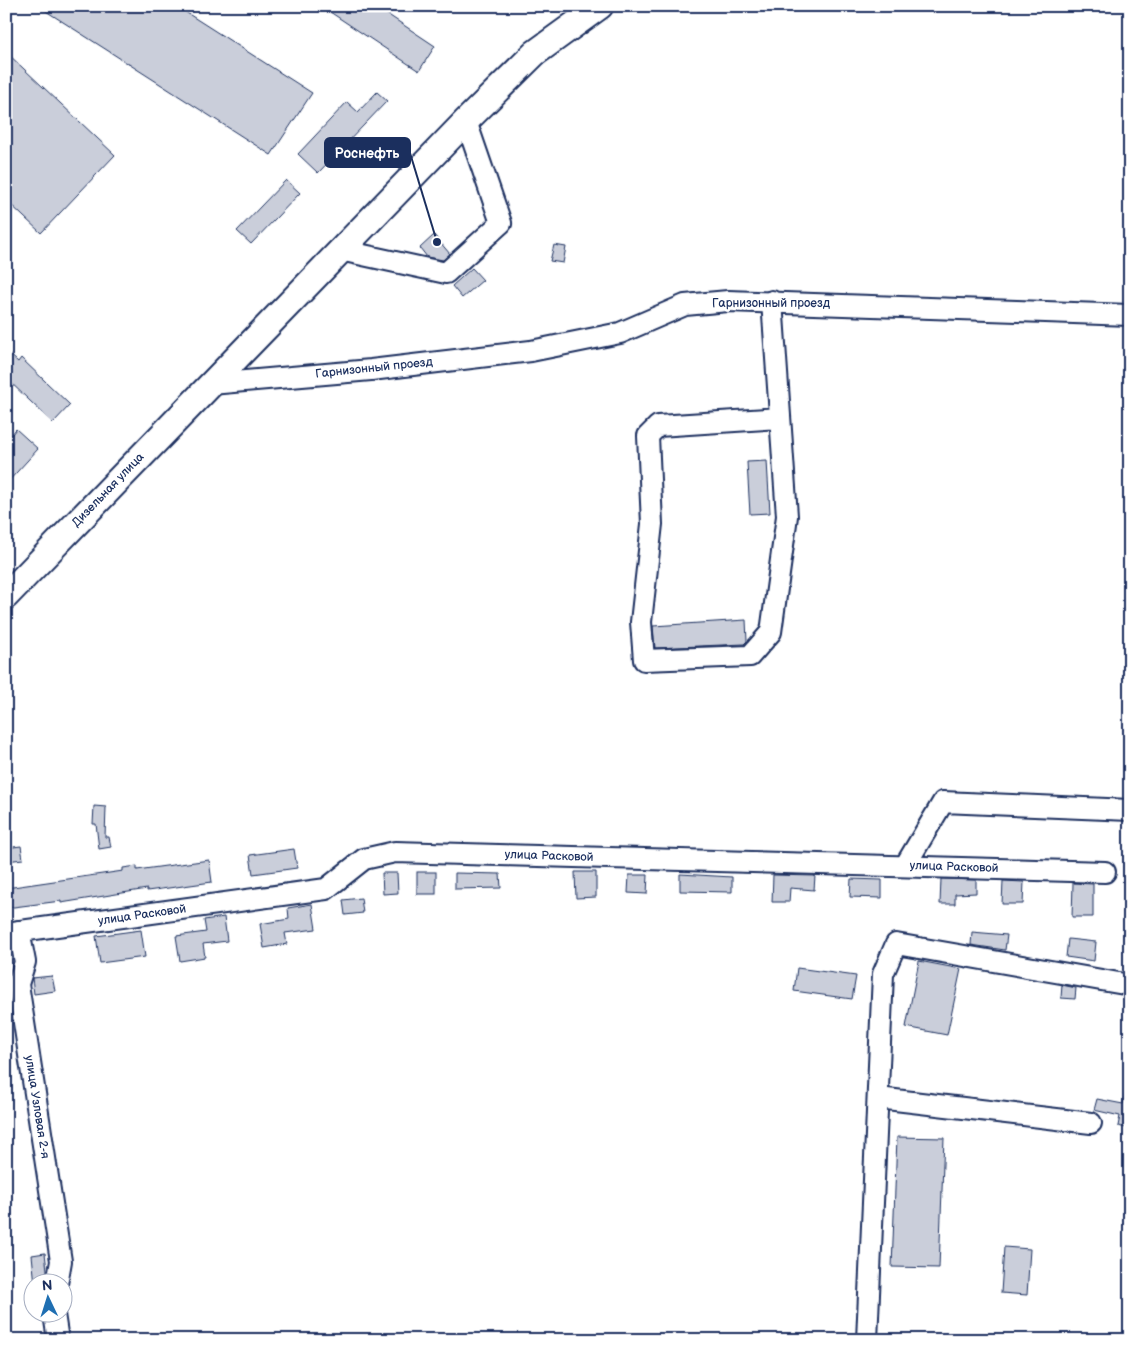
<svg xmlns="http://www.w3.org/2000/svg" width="1136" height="1346" font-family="'Balsamiq Sans',sans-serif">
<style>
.building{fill:#caceda;stroke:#1b2f5e}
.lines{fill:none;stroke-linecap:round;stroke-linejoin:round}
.minor-casing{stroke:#1b2f5e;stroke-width:24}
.major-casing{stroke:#1b2f5e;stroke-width:29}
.minor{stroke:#fff;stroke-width:20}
.major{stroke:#fff;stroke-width:25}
.labels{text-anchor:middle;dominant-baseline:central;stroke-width:5;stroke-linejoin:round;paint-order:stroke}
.street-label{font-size:12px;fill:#1b2f5e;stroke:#fff}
.leader{fill:none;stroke:#1b2f5e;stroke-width:2}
.callout-dot{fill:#1b2f5e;stroke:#fff;stroke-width:2}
.callout{fill:#1b2f5e;stroke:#1b2f5e;stroke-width:2}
.callout-label{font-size:14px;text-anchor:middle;font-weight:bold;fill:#fff}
</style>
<rect width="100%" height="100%" fill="#fff"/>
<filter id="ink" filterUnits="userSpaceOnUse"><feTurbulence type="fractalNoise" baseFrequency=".02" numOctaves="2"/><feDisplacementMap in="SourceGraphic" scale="10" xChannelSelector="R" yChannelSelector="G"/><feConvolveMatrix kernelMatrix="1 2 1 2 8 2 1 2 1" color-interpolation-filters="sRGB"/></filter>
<g filter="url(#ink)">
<!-- building -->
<g class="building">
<polygon points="38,6 176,6 312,93 271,155"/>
<polygon points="321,6 375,6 435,46 419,71"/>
<polygon points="6,52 115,155 41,233 6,200"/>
<polygon points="377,92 387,101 318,173 298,154 347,102 358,112"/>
<polygon points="286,180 300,193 251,244 237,231"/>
<polygon points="434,235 450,254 443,260 427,257 420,248"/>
<polygon points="554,245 566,247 563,263 550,261"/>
<polygon points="472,268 483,280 462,298 452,286"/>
<polygon points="6,351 18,362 21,358 70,405 53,423 6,378"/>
<polygon points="16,429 38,449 6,484 6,441"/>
<polygon points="767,461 770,513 750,514 747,462"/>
<polygon points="746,620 747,641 744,644 655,648 653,626"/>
<polygon points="94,806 106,807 105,837 109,837 111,847 99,849 96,824 93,824"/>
<polygon points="21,846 23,859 6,861 6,848"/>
<polygon points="294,849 297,868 253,874 250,855"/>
<polygon points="209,860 212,882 147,891 147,889 61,903 61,901 6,908 6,888 123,871 123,868 137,866 137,870"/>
<rect x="417" y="872" width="19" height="22"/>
<polygon points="575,872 596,872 596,897 576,898"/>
<polygon points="382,873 397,873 398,893 383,894"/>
<polygon points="455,873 500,874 501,888 455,889"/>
<polygon points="680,874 732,877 732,892 680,891"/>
<polygon points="629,875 648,875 647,894 628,893"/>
<polygon points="773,875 815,876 814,890 790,888 789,902 772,902"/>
<polygon points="851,879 882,880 882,898 850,897"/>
<polygon points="941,879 976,880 976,893 955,894 955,904 940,904"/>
<polygon points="1003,881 1024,882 1023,904 1002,904"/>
<polygon points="1073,883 1093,884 1093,917 1072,917"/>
<polygon points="361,898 363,913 345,915 343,900"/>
<polygon points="312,904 316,929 285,933 287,944 264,948 260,924 289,919 288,908"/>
<polygon points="224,917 227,941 203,944 205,957 180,961 176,936 206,932 204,920"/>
<polygon points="141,930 145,957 100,963 96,936"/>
<polygon points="972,932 1007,935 1005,950 971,945"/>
<polygon points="1068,939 1096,942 1094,961 1066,957"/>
<polygon points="919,961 961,969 947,1035 906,1027"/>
<polygon points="797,968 856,976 852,999 794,991"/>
<polygon points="52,976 55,991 34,994 32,978"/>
<polygon points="1062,985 1076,988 1075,999 1061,998"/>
<polygon points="1125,1094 1130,1095 1130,1129 1118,1126 1120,1116 1094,1110 1097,1099 1123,1104"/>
<polygon points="897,1137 944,1138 939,1268 892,1267"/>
<polygon points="1004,1247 1030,1249 1027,1295 1001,1293"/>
<polygon points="45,1253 47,1270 45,1283 35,1284 32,1255"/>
</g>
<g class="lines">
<defs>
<g id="minor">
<polyline points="340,250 446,273 501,223 466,121"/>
<polyline points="772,301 787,516 771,632 750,656 644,660 641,622 652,524 648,436 658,426 780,418"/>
<polyline points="211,384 371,370 531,351 620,333 685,305 728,301 1130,315"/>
<polyline points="905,866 943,802 1130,810"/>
<polyline points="19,931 25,962 18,984 61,1261 57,1284"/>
<polyline points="6,933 326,889 364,859 395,852 1105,872"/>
<polyline points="878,1098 1091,1123"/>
<polyline points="54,1314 58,1340"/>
<polyline points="867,1340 883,974 896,944 1130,985"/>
</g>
<polyline id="major" points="6,596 466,121 535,53 600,6"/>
</defs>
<!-- minor casing -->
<use href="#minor" class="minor-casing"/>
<!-- major casing -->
<use href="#major" class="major-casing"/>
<!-- minor -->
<use href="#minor" class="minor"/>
<!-- major -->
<use href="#major" class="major"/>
</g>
</g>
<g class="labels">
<!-- street labels -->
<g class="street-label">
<text x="771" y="303">Гарнизонный проезд</text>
<text transform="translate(374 368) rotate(-6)">Гарнизонный проезд</text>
<text transform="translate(108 490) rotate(-46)">Дизельная улица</text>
<text transform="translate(549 856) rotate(2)">улица Расковой</text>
<text transform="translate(954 867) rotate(2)">улица Расковой</text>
<text transform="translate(142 915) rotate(-8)">улица Расковой</text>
<text transform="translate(37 1107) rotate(81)">улица Узловая 2-я</text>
</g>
</g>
<!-- callouts -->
<path class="leader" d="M437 242L410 153"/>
<circle class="callout-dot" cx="437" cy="242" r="5"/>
<rect class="callout" x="325" y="138" width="85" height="29" rx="5"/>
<g class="callout-label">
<text x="367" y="158">Роснефть</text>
</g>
<!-- margin -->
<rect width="1136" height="1346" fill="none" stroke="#fff" stroke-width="25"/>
<rect x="12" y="12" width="1111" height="1321" fill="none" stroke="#1b2f5e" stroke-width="2" filter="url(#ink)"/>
<!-- north arrow -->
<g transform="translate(48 1298) rotate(356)"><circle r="24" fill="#ffffff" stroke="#a4acbf"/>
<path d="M0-4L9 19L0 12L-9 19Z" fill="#1f6fb2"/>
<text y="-8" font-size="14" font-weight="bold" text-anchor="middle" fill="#1b2f5e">N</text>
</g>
</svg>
